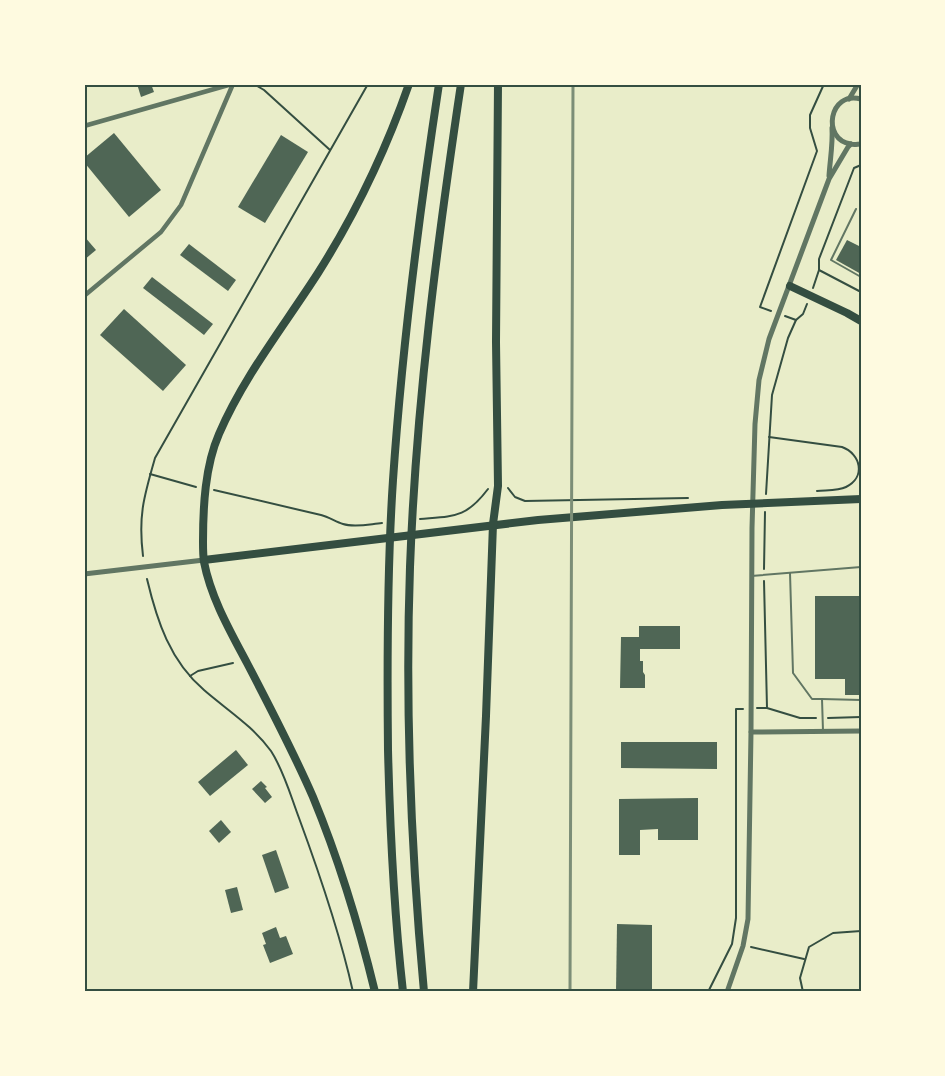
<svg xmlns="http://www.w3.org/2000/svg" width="945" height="1076" font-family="'Fira Sans Condensed',sans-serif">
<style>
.building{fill:#4f6655}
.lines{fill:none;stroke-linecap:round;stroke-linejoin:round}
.path{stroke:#344e41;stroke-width:2}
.service{stroke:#617663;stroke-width:2}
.minor{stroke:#617663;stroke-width:4.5}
.tertiary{stroke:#617663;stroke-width:5}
.trunk{stroke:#344e41;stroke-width:8}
.rail{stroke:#7c8e77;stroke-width:3}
.neatline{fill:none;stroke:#344e41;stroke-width:2}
</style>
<rect width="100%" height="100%" fill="#e9edc9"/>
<!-- building -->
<g class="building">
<polygon points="137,84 151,84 154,92 141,97"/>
<polygon points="114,133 161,190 129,217 84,162 84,158"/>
<polygon points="281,135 308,152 265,223 238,207"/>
<polygon points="84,236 96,250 84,260"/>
<polygon points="847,240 861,247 861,274 836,260"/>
<polygon points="189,244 236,280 228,291 180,255"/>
<polygon points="152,277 213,324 204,335 143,288"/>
<polygon points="124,309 186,365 163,391 100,335"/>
<polygon points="815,596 861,596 861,695 845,695 845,679 815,679"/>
<polygon points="639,626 680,626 680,649 640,649 640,661 643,661 643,672 645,675 645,688 620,688 621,637 639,637"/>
<polygon points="621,742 717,742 717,769 621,768"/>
<polygon points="236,750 248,765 210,796 198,782"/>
<polygon points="261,781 267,787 265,788 272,797 265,803 252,789"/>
<polygon points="698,798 698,840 658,840 658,829 640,830 640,855 619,855 619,799"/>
<polygon points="221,820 231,832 219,843 209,831"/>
<polygon points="276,850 289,888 275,893 262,855"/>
<polygon points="237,887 243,910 231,913 225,890"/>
<polygon points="617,924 652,925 652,992 616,992"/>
<polygon points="276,927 280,938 286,936 293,954 270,963 263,945 266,944 262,933"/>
</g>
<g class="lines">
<!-- path -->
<g class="path">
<polyline points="254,84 264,90 330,150"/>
<polyline points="819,270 861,292"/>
<polyline points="813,288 819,270 819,259 854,168 861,165"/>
<polyline points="771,311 760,307 817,151 810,128 810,115 824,84"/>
<polyline points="785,316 796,320"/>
<path d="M 769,437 L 842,447 C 861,454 866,477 846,487 C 838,491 826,490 817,491"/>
<polyline points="150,474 196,487"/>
<polyline points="508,488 515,497 525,501 688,498"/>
<path d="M 214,490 L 321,515 C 329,517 336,522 343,524 C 355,528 370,524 382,523"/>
<polyline points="766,494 772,395 788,338 796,320 803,314 807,304"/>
<path d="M 420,519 C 455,516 466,518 488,489"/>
<path d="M 143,556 C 138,516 144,496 155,458 L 368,84"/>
<polyline points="764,569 765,512"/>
<path d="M 147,579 C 157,621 170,661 204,690 C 227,710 253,726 271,751 C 284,771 291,797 299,818 C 320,875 340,933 353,992"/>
<polyline points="764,581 767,708"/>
<polyline points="190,676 198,671 233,663"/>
<polyline points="757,708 767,708 800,718 816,718"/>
<polyline points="828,718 861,717"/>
<polyline points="751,947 804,959"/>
<polyline points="708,992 732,944 736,918 736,709 743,709"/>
<polyline points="803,992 800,978 809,947 833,933 861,931"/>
</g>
<!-- service -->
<g class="service">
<polyline points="856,209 831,260 861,277"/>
<polyline points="790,573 793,673 812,699 822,699 823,731"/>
<polyline points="751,576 861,567"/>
<polyline points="822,699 861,700"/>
</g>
<!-- minor -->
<g class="minor">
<polyline points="84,126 232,84"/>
<polyline points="84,296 161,232 181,205 233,84"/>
</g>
<!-- tertiary -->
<g class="tertiary">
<polyline points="849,99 858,84"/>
<path d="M 861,99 C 829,90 821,140 851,144 C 854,145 858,144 861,144"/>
<path d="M 829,176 C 830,160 833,144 832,128"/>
<polyline points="84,574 204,560"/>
<polyline points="751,732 861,731"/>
<polyline points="727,992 743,946 748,919 751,732 752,528 755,424 759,380 769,339 829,179 848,147 851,144"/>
</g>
<!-- trunk -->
<g class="trunk">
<polyline points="790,286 847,313 861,321"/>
<polyline points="204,560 538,520 722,505 861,499"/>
<path d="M 375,992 C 359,926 339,860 313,797 C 293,751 270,707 247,663 C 230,631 211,598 204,562 C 203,555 203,548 203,542 C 203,507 205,466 219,434 C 244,376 284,326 318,273 C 356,213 386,150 409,84"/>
<path d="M 403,992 C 394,912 390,831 388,750 C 387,660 387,570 393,480 C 402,347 419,215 439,84"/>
<path d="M 424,992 C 411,851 405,708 410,567 C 416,405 437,244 461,84"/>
<polyline points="473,992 486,716 493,524 498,486 496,342 498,84"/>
</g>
<!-- rail -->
<polyline class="rail" points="570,992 573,84"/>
</g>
<!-- border -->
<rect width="945" height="1076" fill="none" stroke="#fefae0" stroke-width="171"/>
<rect x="86" y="86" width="774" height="904" class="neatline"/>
</svg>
